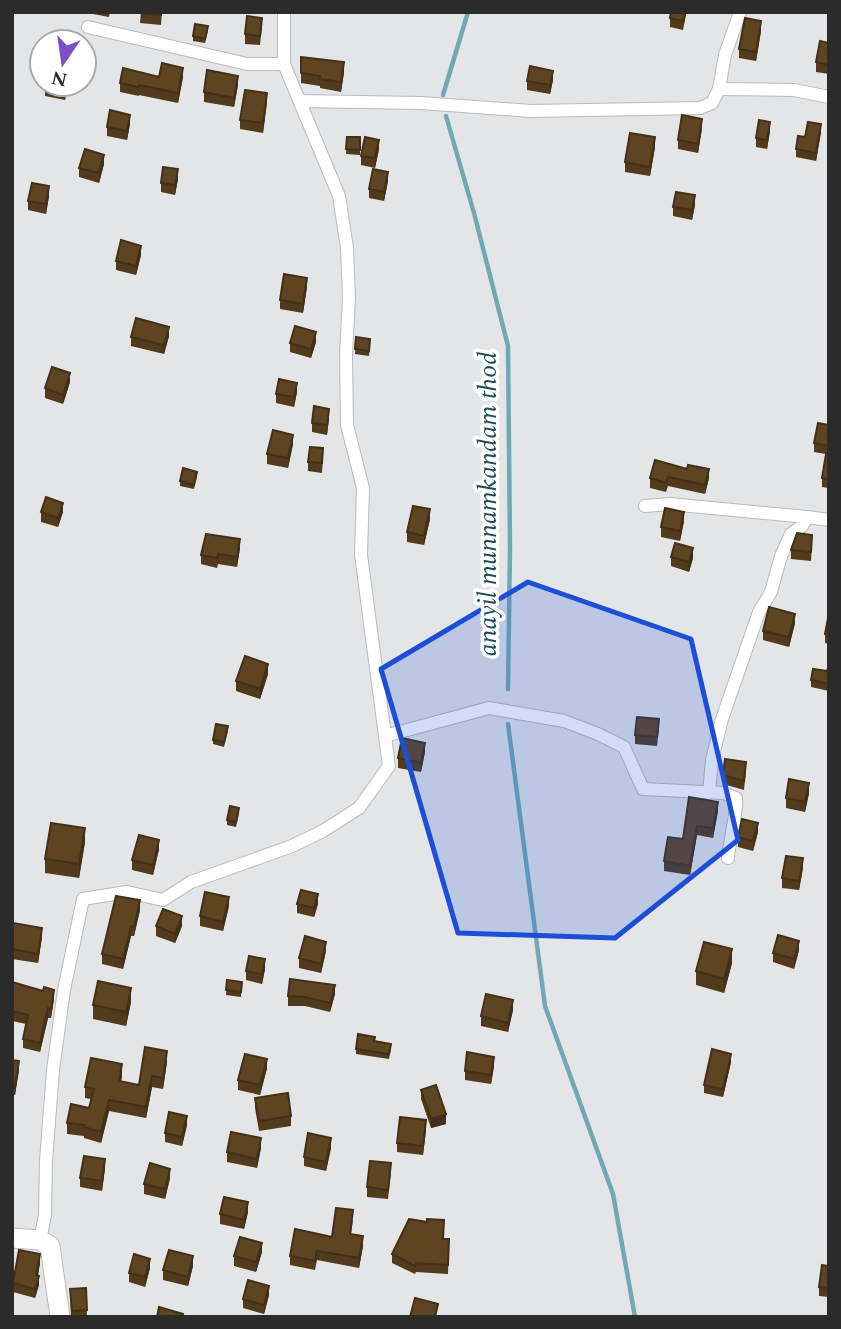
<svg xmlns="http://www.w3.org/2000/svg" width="841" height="1329" font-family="Spectral,serif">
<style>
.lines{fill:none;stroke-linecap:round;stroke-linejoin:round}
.stream{stroke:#70a9b5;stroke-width:4.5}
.street-casing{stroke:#bababb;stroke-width:14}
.secondary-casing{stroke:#bababb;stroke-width:21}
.street{stroke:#fff;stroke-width:12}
.secondary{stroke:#fff;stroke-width:19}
.wall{fill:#523a1d}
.shaded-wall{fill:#423018}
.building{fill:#5f4422;stroke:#423018;stroke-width:2}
.marked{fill:#1d4ed8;fill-opacity:0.2;stroke:#1d4ed8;stroke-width:5;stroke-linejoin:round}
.labels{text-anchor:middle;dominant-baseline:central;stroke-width:7;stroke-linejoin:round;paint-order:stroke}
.water-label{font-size:26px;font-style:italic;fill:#1b4d57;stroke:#fff}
</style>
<rect width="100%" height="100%" fill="#e4e5e6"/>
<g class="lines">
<!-- stream -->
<g class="stream">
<polyline points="443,95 468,12"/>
<polyline points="446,116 474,213 508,346 510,548 508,689"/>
<polyline points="508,724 545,1006 613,1194 635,1317"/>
</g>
<defs>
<g id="street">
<polyline points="88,27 247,64 284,64"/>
<polyline points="719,89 794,90 829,97"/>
<polyline points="300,101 421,103 531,111 700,108 712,103 719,89 725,55 740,12"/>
<polyline points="645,506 670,504 807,517"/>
<path d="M 385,736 L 489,708 L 564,721 L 598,734 L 624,747 L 643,789 L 723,793 L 736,798 C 738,810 729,842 728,858"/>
<polyline points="709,793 712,760 722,719 759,612 771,592 781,556 791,534 802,526 807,517 829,520"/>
<polyline points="40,1240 45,1215 46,1161 53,1070 64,990 83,899 127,892 163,900 191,882 292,846 323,831 359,808 389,766 361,555 363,488 347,425 346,355 349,298 347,248 339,196 284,64 284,12"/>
</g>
<polyline id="secondary" points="12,1238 40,1240 50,1246 60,1317"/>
</defs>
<!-- street casing -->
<use href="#street" class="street-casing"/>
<!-- secondary casing -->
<use href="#secondary" class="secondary-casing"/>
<!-- street -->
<use href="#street" class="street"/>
<!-- secondary -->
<use href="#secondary" class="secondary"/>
</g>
<!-- wall -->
<g class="wall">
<polygon points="93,12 110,12 109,17 93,14"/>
<polygon points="141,12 162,12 161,25 140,23"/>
<polygon points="686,12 683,30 670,27 670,18"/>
<polygon points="262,27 260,45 245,44 245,34"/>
<polygon points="208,31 205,43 193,41 193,36"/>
<polygon points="761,31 756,61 739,58 739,49"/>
<polygon points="829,43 829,74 816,72 816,62"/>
<polygon points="301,57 344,72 341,92 320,88 320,86 301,83"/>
<polygon points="159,77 183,77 178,103 139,95 139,96 120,92 120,83"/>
<polygon points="553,80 550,94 527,90 527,81"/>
<polygon points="68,84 65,100 45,96 45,86"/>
<polygon points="238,85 234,107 204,102 204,92"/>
<polygon points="267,102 263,133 240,129 240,120"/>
<polygon points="130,124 127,140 107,136 107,127"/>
<polygon points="702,128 698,153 678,149 678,140"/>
<polygon points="770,131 767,149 756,147 756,138"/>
<polygon points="821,132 816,161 796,157 796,149 805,137"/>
<polygon points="347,137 360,137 360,155 346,154"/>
<polygon points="655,147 650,176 625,172 625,162"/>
<polygon points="379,149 375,168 361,165 361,156"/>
<polygon points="104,164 99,183 79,177 79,168"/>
<polygon points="178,179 175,195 161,192 161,183"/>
<polygon points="388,181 384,201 369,198 369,189"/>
<polygon points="49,196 46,214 28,210 28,201"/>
<polygon points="695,205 692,220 673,216 673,207"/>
<polygon points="141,255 136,275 116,270 116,261"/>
<polygon points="307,287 303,313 280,309 280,300"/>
<polygon points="169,336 164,354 131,346 131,337"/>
<polygon points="356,337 370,343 369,356 355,354"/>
<polygon points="316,342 311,358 290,352 290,343"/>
<polygon points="70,382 63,404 45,398 45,388"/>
<polygon points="297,392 294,407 276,403 276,394"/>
<polygon points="329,418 327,435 312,432 312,423"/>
<polygon points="829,425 829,488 822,487 822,478 826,454 814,452 814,443"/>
<polygon points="293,444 288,468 267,464 267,454"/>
<polygon points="323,458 322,473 308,471 308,462"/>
<polygon points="655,460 709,478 705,494 668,486 666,492 650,488 650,478"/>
<polygon points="197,476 194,489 180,486 180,481"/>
<polygon points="41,512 63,512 58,527 41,522"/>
<polygon points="430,519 424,545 407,542 407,532"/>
<polygon points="684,521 680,541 661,537 661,527"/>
<polygon points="812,544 811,561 791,559 791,550"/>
<polygon points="240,548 237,567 218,564 217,568 201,564 201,555"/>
<polygon points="671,557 693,558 689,572 671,566"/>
<polygon points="829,618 829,644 825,643 825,634"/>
<polygon points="795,623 789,647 763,640 763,631"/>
<polygon points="829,665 829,691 811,687 811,680 827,671"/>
<polygon points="268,674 260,699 236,691 236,681"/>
<polygon points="659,729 657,746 635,744 635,735"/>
<polygon points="228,731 224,747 213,744 213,740"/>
<polygon points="425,752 421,772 398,768 398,758"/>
<polygon points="746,771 744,790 723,784 723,775"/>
<polygon points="809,793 805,812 786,808 786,798"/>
<polygon points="689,797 718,811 713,838 697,835 690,875 664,871 664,861 683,839"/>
<polygon points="239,813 236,827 227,825 227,820"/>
<polygon points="758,832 753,851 738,847 738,837"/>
<polygon points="85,842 79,878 45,873 45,859"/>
<polygon points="159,849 153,875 132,870 132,860"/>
<polygon points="803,868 799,890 782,888 782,878"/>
<polygon points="297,904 318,904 314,917 297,913"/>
<polygon points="229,906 223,931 200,926 200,916"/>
<polygon points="140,910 134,936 131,936 123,969 102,964 102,954"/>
<polygon points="156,926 182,926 175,943 156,936"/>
<polygon points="12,928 42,937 38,963 12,959"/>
<polygon points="799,950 794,969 773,962 773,953"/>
<polygon points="326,951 321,973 299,968 299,958"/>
<polygon points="732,963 724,993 696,985 696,971"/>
<polygon points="265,969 262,984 246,980 246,971"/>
<polygon points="227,980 242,982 241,997 226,995"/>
<polygon points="12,982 54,999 51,1018 48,1018 40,1052 23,1048 23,1039 26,1024 12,1021"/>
<polygon points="335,994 330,1012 305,1006 288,1006 288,996"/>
<polygon points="131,1002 126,1026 93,1019 93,1005"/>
<polygon points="513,1010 508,1032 481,1026 481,1016"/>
<polygon points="375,1041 391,1048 389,1059 356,1054 356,1049"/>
<polygon points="12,1060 19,1070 15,1095 12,1095"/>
<polygon points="167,1062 163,1089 152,1087 146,1118 109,1111 101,1143 84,1138 84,1136 67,1134 67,1123 89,1108 91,1099 85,1098 85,1087 122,1076 121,1082 139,1085"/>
<polygon points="731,1062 723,1097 704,1093 704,1085"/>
<polygon points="494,1066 491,1084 465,1080 465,1071"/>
<polygon points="267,1068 260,1095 238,1090 238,1080"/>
<polygon points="421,1090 446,1124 431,1128 421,1099"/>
<polygon points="255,1098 291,1116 291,1126 259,1131 255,1108"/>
<polygon points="187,1125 182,1146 165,1142 165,1133"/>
<polygon points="426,1130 423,1155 397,1152 397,1143"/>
<polygon points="261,1148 257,1168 227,1162 227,1152"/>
<polygon points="331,1148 326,1171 304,1166 304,1157"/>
<polygon points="105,1168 102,1191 80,1187 80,1178"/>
<polygon points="391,1173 388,1199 367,1197 367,1187"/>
<polygon points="170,1178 165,1199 144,1194 144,1184"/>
<polygon points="248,1212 244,1229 220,1224 220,1214"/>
<polygon points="353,1220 351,1234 363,1246 359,1268 317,1260 315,1270 290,1265 290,1256 332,1237"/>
<polygon points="443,1239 449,1248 448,1274 416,1272 415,1274 392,1263 392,1254"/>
<polygon points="262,1252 256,1272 234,1266 234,1256"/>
<polygon points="40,1263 38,1276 39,1285 35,1298 13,1292 13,1283"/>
<polygon points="193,1266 188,1286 163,1280 163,1270"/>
<polygon points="829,1266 829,1297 819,1296 819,1287"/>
<polygon points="150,1268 145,1287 129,1282 129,1273"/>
<polygon points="86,1288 87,1317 71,1317 70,1289"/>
<polygon points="269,1295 264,1314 243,1308 243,1299"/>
</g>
<!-- shaded-wall -->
<g class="shaded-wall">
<polygon points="685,12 686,12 686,15 683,30"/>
<polygon points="761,21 761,31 756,61 756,52"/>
<polygon points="344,62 344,72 341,92 341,82"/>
<polygon points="183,68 183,77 178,103 178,93"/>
<polygon points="553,71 553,80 550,94 550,85"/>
<polygon points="238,76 238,85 234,107 234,98"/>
<polygon points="66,84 68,84 65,100 65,91"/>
<polygon points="267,93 267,102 263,133 263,123"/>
<polygon points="130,115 130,124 127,140 127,131"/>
<polygon points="702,119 702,128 698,153 698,144"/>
<polygon points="770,122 770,131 767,149 767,140"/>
<polygon points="821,124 821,132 816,161 816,153"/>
<polygon points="655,137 655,147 650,176 650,167"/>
<polygon points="379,140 379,149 375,168 375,158"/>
<polygon points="104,155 104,164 99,183 99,173"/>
<polygon points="178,169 178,179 175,195 175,185"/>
<polygon points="388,172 388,181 384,201 384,192"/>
<polygon points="49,186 49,196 46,214 46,204"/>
<polygon points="695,195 695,205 692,220 692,210"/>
<polygon points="141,246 141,255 136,275 136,266"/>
<polygon points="307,278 307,287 303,313 303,304"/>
<polygon points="169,327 169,336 164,354 164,345"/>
<polygon points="316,332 316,342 311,358 311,349"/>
<polygon points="70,373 70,382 63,404 63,395"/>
<polygon points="297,383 297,392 294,407 294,397"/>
<polygon points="329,409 329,418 327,435 327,425"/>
<polygon points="293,435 293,444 288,468 288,458"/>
<polygon points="709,469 709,478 705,494 705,485"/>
<polygon points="63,503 63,512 58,527 58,518"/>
<polygon points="430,509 430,519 424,545 424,536"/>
<polygon points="684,512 684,521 680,541 680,531"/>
<polygon points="240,539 240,548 237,567 237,557"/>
<polygon points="693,548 693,558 689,572 689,562"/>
<polygon points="795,614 795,623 789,647 789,637"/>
<polygon points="268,664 268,674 260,699 260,689"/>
<polygon points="425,743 425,752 421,772 421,763"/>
<polygon points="809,783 809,793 805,812 805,802"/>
<polygon points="718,802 718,811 713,838 713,828"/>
<polygon points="758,823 758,832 753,851 753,841"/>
<polygon points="697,826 697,835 690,875 690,866"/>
<polygon points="85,828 85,842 79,878 79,864"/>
<polygon points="159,840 159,849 153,875 153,865"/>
<polygon points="803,858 803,868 799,890 799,881"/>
<polygon points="318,894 318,904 314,917 314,908"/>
<polygon points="229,897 229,906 223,931 223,922"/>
<polygon points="140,900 140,910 134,936 134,927"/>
<polygon points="182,916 182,926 175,943 175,934"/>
<polygon points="131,926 131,936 123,969 123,959"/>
<polygon points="42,928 42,937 38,963 38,954"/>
<polygon points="799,941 799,950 794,969 794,959"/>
<polygon points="326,942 326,951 321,973 321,964"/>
<polygon points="732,949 732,963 724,993 724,979"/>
<polygon points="265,959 265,969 262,984 262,974"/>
<polygon points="335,985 335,994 330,1012 330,1003"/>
<polygon points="131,988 131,1002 126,1026 126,1012"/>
<polygon points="54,990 54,999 51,1018 51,1009"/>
<polygon points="513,1000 513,1010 508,1032 508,1023"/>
<polygon points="48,1008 48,1018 40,1052 40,1043"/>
<polygon points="167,1051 167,1062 163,1089 163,1078"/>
<polygon points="731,1054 731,1062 723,1097 723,1089"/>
<polygon points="494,1057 494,1066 491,1084 491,1075"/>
<polygon points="267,1059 267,1068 260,1095 260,1085"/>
<polygon points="19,1061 19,1070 15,1095 15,1086"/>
<polygon points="122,1064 122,1076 119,1092 119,1081"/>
<polygon points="152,1076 152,1087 146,1118 146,1107"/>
<polygon points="109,1100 109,1111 101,1143 101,1132"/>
<polygon points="446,1114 446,1124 431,1128 431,1119"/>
<polygon points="187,1116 187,1125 182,1146 182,1137"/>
<polygon points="426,1120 426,1130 423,1155 423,1146"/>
<polygon points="261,1138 261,1148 257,1168 257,1159"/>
<polygon points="331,1138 331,1148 326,1171 326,1162"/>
<polygon points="105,1159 105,1168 102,1191 102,1181"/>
<polygon points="14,1161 14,1171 12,1178 12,1169"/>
<polygon points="170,1169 170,1178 165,1199 165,1189"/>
<polygon points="248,1202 248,1212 244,1229 244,1220"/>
<polygon points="363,1236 363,1246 359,1268 359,1258"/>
<polygon points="262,1243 262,1252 256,1272 256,1262"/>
<polygon points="40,1254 40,1263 36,1285 36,1275"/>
<polygon points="193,1256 193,1266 188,1286 188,1277"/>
<polygon points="150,1259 150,1268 145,1287 145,1277"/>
<polygon points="39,1276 39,1285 35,1298 35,1289"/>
<polygon points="269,1286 269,1295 264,1314 264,1305"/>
</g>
<!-- building -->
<g class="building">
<polygon points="141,12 161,12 161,15 140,13"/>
<polygon points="671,12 685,12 683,21 670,18"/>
<polygon points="247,16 262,18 260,36 245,34"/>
<polygon points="745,18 761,21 756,52 739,49"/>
<polygon points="195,24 208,26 205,39 193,36"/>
<polygon points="820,41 829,43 829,65 816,62"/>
<polygon points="301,57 344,62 341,82 320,79 320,76 301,73"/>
<polygon points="162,63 183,68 178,93 139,85 139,87 120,83 123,68 159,77"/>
<polygon points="530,66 553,71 550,85 527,81"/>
<polygon points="207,70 238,76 234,98 204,92"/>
<polygon points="45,84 66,84 65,91 45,86"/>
<polygon points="245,90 267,93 263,123 240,120"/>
<polygon points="110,110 130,115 127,131 107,127"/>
<polygon points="682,115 702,119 698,144 678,140"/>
<polygon points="759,120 770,122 767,140 756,138"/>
<polygon points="808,122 821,124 816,153 796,149 798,136 805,137"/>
<polygon points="630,133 655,137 650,167 625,162"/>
<polygon points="347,137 360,137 360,150 346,149"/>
<polygon points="365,137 379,140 375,158 361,156"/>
<polygon points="85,149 104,155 99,173 79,168"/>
<polygon points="163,167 178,169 175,185 161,183"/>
<polygon points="373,169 388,172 384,192 369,189"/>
<polygon points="32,183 49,186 46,204 28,201"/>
<polygon points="676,192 695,195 692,210 673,207"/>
<polygon points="121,240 141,246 136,266 116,261"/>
<polygon points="284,274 307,278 303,304 280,300"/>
<polygon points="136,318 169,327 164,345 131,337"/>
<polygon points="295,326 316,332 311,349 290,343"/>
<polygon points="356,337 370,339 369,351 355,349"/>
<polygon points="52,367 70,373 63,395 45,388"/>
<polygon points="279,379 297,383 294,397 276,394"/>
<polygon points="314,406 329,409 327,425 312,423"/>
<polygon points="818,423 829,425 829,446 814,443"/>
<polygon points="273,430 293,435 288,458 267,454"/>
<polygon points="310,447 323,448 322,463 308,462"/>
<polygon points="826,454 829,454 829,479 822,478"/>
<polygon points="655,460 687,469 688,465 709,469 705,485 668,477 666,483 650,478"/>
<polygon points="183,468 197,472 194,485 180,481"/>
<polygon points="46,497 63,503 58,518 41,512"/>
<polygon points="413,506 430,509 424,536 407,532"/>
<polygon points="665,508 684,512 680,531 661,527"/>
<polygon points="797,533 812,535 811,552 791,550"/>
<polygon points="206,534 240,539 237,557 218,554 217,558 201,555"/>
<polygon points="675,543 693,548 689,562 671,557"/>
<polygon points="769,607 795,614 789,637 763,631"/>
<polygon points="828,618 829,618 829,634 825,634"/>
<polygon points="245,656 268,664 260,689 236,681"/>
<polygon points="829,665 829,684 811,680 813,669 827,671"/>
<polygon points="637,717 659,719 657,737 635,735"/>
<polygon points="216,724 228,726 224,742 213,740"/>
<polygon points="402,738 425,743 421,763 398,758"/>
<polygon points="725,759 746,762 744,781 723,775"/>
<polygon points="789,779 809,783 805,802 786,798"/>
<polygon points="689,797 718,802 713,828 697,826 690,866 664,861 668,837 683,839"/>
<polygon points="230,806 239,808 236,822 227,820"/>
<polygon points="742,819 758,823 753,841 738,837"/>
<polygon points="51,823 85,828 79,864 45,859"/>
<polygon points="139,835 159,840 153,865 132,860"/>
<polygon points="786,856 803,858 799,881 782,878"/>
<polygon points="301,890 318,894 314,908 297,904"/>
<polygon points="205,892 229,897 223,922 200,916"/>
<polygon points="116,896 140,900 134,927 131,926 123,959 102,954"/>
<polygon points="163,909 182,916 175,934 156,926"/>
<polygon points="13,923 42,928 38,954 12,949"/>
<polygon points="778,935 799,941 794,959 773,953"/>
<polygon points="305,936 326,942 321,964 299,958"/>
<polygon points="704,942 732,949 724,979 696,971"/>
<polygon points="249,956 265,959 262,974 246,971"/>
<polygon points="290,979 335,985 330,1003 305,997 288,996"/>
<polygon points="227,980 242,982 241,992 226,990"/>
<polygon points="98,981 131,988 126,1012 93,1005"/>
<polygon points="12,982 43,991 44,987 54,990 51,1009 48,1008 40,1043 23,1039 28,1015 12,1011"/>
<polygon points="486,994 513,1000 508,1023 481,1016"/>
<polygon points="358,1034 375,1037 374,1041 391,1044 389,1054 356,1049"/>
<polygon points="145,1047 167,1051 163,1078 152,1076 146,1107 109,1100 101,1132 84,1127 84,1125 67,1123 71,1104 89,1108 94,1089 85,1087 91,1058 122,1064 119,1081 139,1085"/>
<polygon points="712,1049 731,1054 723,1089 704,1085"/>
<polygon points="467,1052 494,1057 491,1075 465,1071"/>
<polygon points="245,1054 267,1059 260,1085 238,1080"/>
<polygon points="12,1060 19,1061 15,1086 12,1085"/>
<polygon points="436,1085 446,1114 431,1119 421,1090"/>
<polygon points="288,1093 291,1116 259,1121 255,1098"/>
<polygon points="169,1112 187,1116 182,1137 165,1133"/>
<polygon points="400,1117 426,1120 423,1146 397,1143"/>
<polygon points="231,1132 261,1138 257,1159 227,1152"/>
<polygon points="308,1133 331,1138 326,1162 304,1157"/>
<polygon points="84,1156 105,1159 102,1181 80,1178"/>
<polygon points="370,1161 391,1163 388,1190 367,1187"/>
<polygon points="150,1163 170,1169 165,1189 144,1184"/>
<polygon points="224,1197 248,1202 244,1220 220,1214"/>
<polygon points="336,1208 353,1210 350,1234 363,1236 359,1258 317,1251 315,1261 290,1256 295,1229 332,1237"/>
<polygon points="409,1219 427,1222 427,1219 444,1220 443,1239 449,1239 448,1265 416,1263 415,1266 392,1254"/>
<polygon points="240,1237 262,1243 256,1262 234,1256"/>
<polygon points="19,1250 40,1254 36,1275 39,1276 35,1289 13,1283"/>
<polygon points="169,1250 193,1256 188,1277 163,1270"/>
<polygon points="134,1254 150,1259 145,1277 129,1273"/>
<polygon points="822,1265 829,1266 829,1288 819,1287"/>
<polygon points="248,1280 269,1286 264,1305 243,1299"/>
<polygon points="86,1288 87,1310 72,1311 70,1289"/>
<polygon points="415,1298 438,1304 435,1317 410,1317"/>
<polygon points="159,1307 183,1314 182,1317 157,1317"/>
</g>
<!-- marked area -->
<path class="marked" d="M 528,582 L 691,639 L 738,840 L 615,938 L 458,933 L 381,669 Z"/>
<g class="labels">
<!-- water labels -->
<g class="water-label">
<text transform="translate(488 504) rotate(-90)">anayil munnamkandam thod</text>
</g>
</g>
<!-- border -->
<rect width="841" height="1329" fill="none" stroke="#2b2b2b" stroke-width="28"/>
<!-- north arrow -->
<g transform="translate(63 63) rotate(193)"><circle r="33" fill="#ffffff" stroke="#aaaaaa" stroke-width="2"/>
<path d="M0-5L12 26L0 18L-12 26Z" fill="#7e4ec6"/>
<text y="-10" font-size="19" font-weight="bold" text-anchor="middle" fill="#2b2b2b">N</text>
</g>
</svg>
